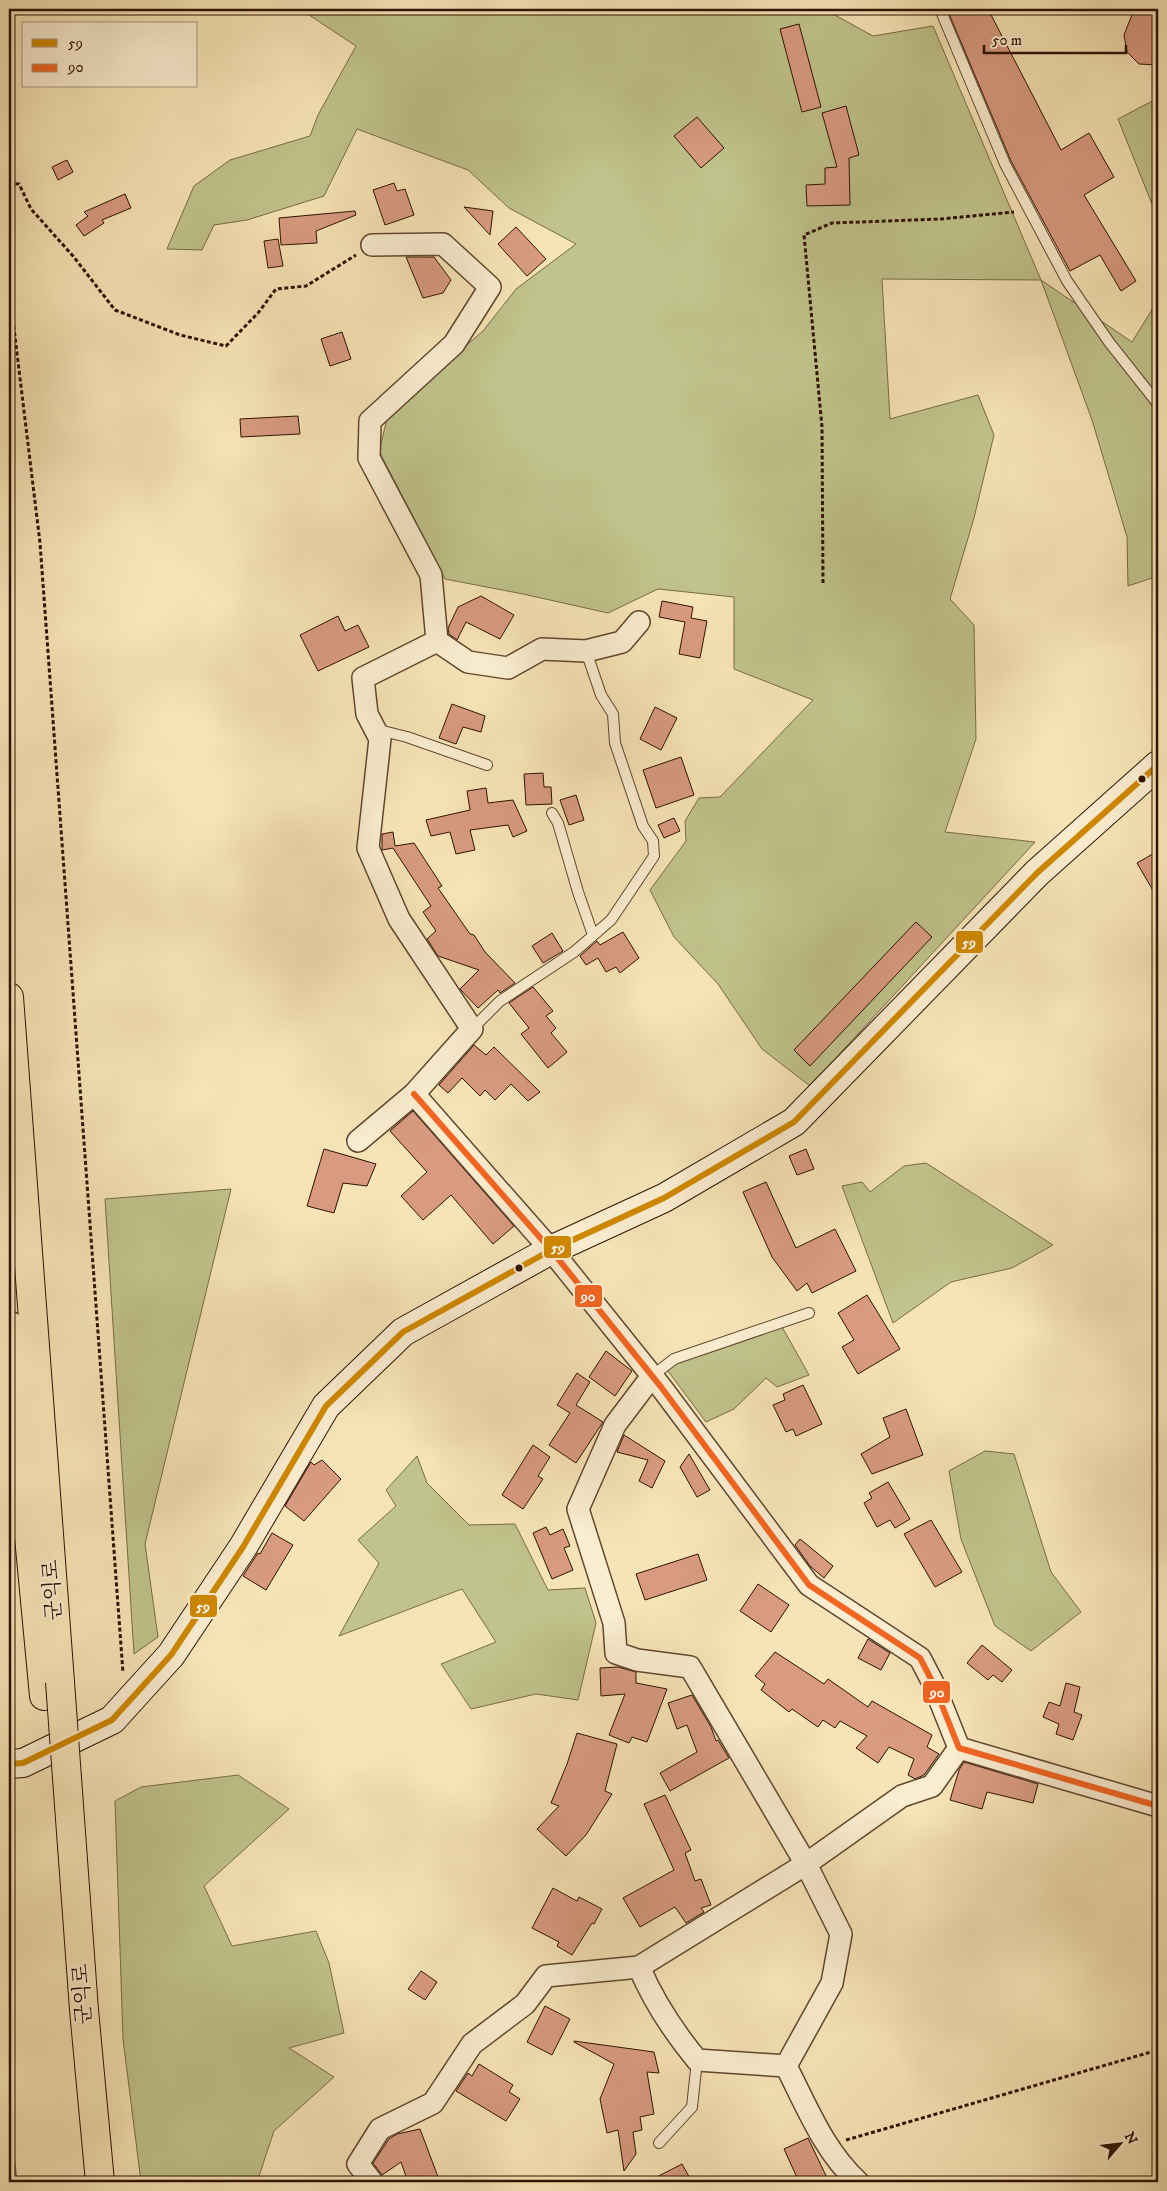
<svg xmlns="http://www.w3.org/2000/svg" width="1167" height="2191" font-family="'IM FELL DW Pica','Noto Serif KR',serif">
<style>
.green{fill:#c0c38b;stroke:#786a46}
.lines{fill:none;stroke-linecap:round;stroke-linejoin:round}
.stream{stroke:#72796b;stroke-width:5.5}
.building{fill:#d89b81;stroke:#2f1100}
.lane-casing{stroke:#61462e;stroke-width:12}
.street-casing{stroke:#61462e;stroke-width:24}
.secondary-casing{stroke:#2f1100;stroke-width:30}
.highway-casing{stroke:#2f1100;stroke-width:30}
.path{stroke:#2f1100;stroke-width:3;stroke-dasharray:4 2.5;stroke-linecap:butt}
.lane{stroke:#faedd0;stroke-width:10}
.street{stroke:#faedd0;stroke-width:21}
.secondary{stroke:#faedd0;stroke-width:28}
.highway{stroke:#f7e4b6;stroke-width:28}
.highway-bridge-casing{stroke:#2f1100;stroke-width:30;stroke-linecap:butt}
.highway-bridge{stroke:#f7e4b6;stroke-width:28}
.bus-1-casing{stroke:#faedd0;stroke-width:10}
.bus-2-casing{stroke:#faedd0;stroke-width:10}
.bus-1{stroke:#cf8800;stroke-width:6}
.bus-2{stroke:#f26522;stroke-width:6}
.bus-dot{fill:#2f1100;stroke:#faedd0;stroke-width:2}
.labels{text-anchor:middle;dominant-baseline:central;stroke-width:4;stroke-linejoin:round;paint-order:stroke}
.street-label{font-size:21px;fill:#2f1100;stroke:#faedd0}
.line-badge{stroke:#faedd0;stroke-width:2}
.badge-label{font-size:14px;text-anchor:middle;font-weight:bold;fill:#fff}
</style>
<rect width="100%" height="100%" fill="#f7e4b6"/>
<filter id="stains"><feTurbulence type="fractalNoise" baseFrequency=".004" numOctaves="4"/><feColorMatrix values="0 0 0 0 .2 0 0 0 0 .09 0 0 0 0 .02 0 0 0 .5 -.17"/></filter>
<radialGradient id="worn" r=".72"><stop offset=".6" stop-color="#630" stop-opacity="0"/><stop offset="1" stop-color="#630" stop-opacity=".3"/></radialGradient>
<!-- green -->
<g class="green">
<polygon points="300,9 824,9 873,36 933,26 1041,280 1132,342 1158,300 1158,576 1128,586 1127,537 1092,420 1041,280 882,279 890,419 978,395 994,435 974,518 950,599 974,625 976,739 945,832 1035,842 810,1086 762,1049 718,984 674,937 650,890 686,841 685,821 699,798 720,797 813,700 734,669 734,597 658,589 608,613 523,594 445,579 379,451 389,411 483,331 516,289 576,244 509,208 468,170 357,129 324,196 247,220 214,225 202,250 167,249 194,186 230,160 310,136 318,115 356,46"/>
<polygon points="1158,98 1158,219 1118,119"/>
<polygon points="926,1163 1053,1245 1012,1268 951,1282 893,1323 842,1186 862,1182 870,1192 904,1166"/>
<polygon points="231,1189 145,1544 158,1637 134,1654 105,1199"/>
<polygon points="781,1325 809,1375 777,1387 766,1378 734,1409 706,1422 662,1363"/>
<polygon points="985,1451 1014,1454 1051,1572 1081,1612 1031,1651 995,1626 961,1539 949,1471"/>
<polygon points="417,1456 427,1483 469,1525 515,1524 548,1590 585,1588 596,1623 578,1700 536,1694 471,1709 441,1664 496,1642 462,1589 339,1636 379,1563 358,1540 396,1506 386,1490"/>
<polygon points="238,1775 289,1809 204,1886 232,1946 316,1931 329,1963 344,2033 289,2048 334,2077 274,2131 257,2182 141,2182 123,2039 115,1801 141,1787"/>
</g>
<g class="lines">
<!-- stream -->
<polyline class="stream" points="9,2131 15,2182"/>
</g>
<!-- building -->
<g class="building">
<polygon points="947,9 988,9 1061,150 1089,133 1114,177 1084,195 1136,281 1121,291 1100,255 1070,271 1011,161"/>
<polygon points="1133,12 1158,14 1158,65 1139,64 1127,52 1124,35"/>
<polygon points="799,24 821,107 802,112 780,29"/>
<polygon points="846,106 859,155 849,158 850,205 807,206 806,185 825,184 825,168 837,167 822,113"/>
<polygon points="697,117 724,148 701,168 674,136"/>
<polygon points="67,160 73,172 58,180 52,167"/>
<polygon points="394,183 397,191 405,189 414,215 385,225 373,190"/>
<polygon points="125,194 131,208 102,220 104,223 84,236 76,225 88,216 84,212"/>
<polygon points="464,207 493,211 490,235"/>
<polygon points="355,211 356,215 316,231 317,243 281,245 279,218"/>
<polygon points="516,227 546,259 527,276 498,244"/>
<polygon points="278,239 283,266 268,268 264,241"/>
<polygon points="406,257 434,257 451,280 443,293 423,298"/>
<polygon points="342,332 351,359 330,366 321,339"/>
<polygon points="298,416 300,434 241,437 240,419"/>
<polygon points="481,596 514,615 500,639 466,622 457,640 449,634 448,628 458,607"/>
<polygon points="662,601 693,607 691,618 707,621 700,658 679,654 685,622 659,617"/>
<polygon points="338,616 345,631 358,625 369,647 318,671 300,635"/>
<polygon points="452,704 485,716 481,732 463,727 456,744 439,738"/>
<polygon points="655,707 677,718 661,750 640,739"/>
<polygon points="681,757 694,795 656,808 643,770"/>
<polygon points="543,773 544,787 551,787 552,804 526,805 524,774"/>
<polygon points="486,788 488,803 513,800 527,831 513,837 508,825 470,830 475,850 456,854 450,832 431,836 426,820 470,810 467,791"/>
<polygon points="576,795 584,820 569,825 560,800"/>
<polygon points="674,818 680,831 664,838 658,825"/>
<polygon points="393,832 395,846 414,843 442,886 438,888 470,934 474,935 485,952 515,983 500,993 498,990 478,1008 460,989 479,970 438,956 427,939 436,931 423,912 431,906 393,848 382,850 382,834"/>
<polygon points="1158,851 1158,899 1137,863"/>
<polygon points="916,922 932,937 810,1066 794,1050"/>
<polygon points="623,932 639,958 620,973 616,967 606,972 598,958 586,965 580,956 597,941 600,945"/>
<polygon points="552,933 563,951 543,963 532,946"/>
<polygon points="533,987 553,1011 546,1016 556,1028 551,1033 567,1052 548,1068 521,1034 529,1028 509,1003"/>
<polygon points="474,1045 486,1055 494,1047 540,1092 528,1101 511,1084 495,1100 485,1090 480,1096 462,1078 448,1093 439,1085"/>
<polygon points="413,1111 514,1226 493,1244 451,1195 423,1220 401,1196 427,1172 390,1131"/>
<polygon points="324,1149 376,1164 367,1186 343,1183 334,1213 307,1206"/>
<polygon points="806,1149 814,1169 797,1175 789,1156"/>
<polygon points="766,1182 796,1248 835,1229 856,1271 812,1293 807,1283 797,1291 772,1257 743,1192"/>
<polygon points="867,1295 900,1349 858,1374 842,1347 854,1340 838,1313"/>
<polygon points="606,1351 632,1371 615,1396 589,1377"/>
<polygon points="577,1373 590,1382 576,1405 603,1422 576,1463 549,1445 570,1413 557,1405"/>
<polygon points="803,1385 822,1424 796,1436 793,1429 786,1432 773,1405 785,1400 783,1394"/>
<polygon points="906,1409 923,1455 872,1474 861,1454 890,1437 883,1418"/>
<polygon points="624,1435 665,1461 652,1488 639,1481 648,1460 617,1452"/>
<polygon points="533,1445 550,1457 538,1476 543,1479 523,1509 502,1495"/>
<polygon points="689,1454 710,1490 697,1497 680,1467"/>
<polygon points="322,1460 341,1479 304,1521 285,1506 311,1462 314,1465"/>
<polygon points="888,1482 910,1519 895,1528 890,1520 877,1527 864,1503 872,1498 869,1493"/>
<polygon points="931,1520 962,1572 935,1587 904,1534"/>
<polygon points="546,1527 550,1535 563,1529 570,1546 564,1548 573,1570 552,1579 533,1533"/>
<polygon points="272,1533 293,1545 266,1590 243,1576 258,1553 260,1554"/>
<polygon points="800,1539 833,1566 824,1578 810,1566 795,1545"/>
<polygon points="698,1554 707,1580 645,1600 636,1574"/>
<polygon points="758,1584 789,1605 771,1632 740,1611"/>
<polygon points="868,1639 890,1653 881,1670 858,1658"/>
<polygon points="982,1645 1012,1670 1002,1682 993,1675 988,1680 967,1663"/>
<polygon points="775,1652 824,1684 828,1679 868,1707 872,1701 932,1735 927,1747 939,1754 924,1775 915,1779 908,1775 914,1759 889,1747 878,1763 856,1748 867,1736 840,1721 835,1728 823,1720 818,1727 792,1709 789,1712 761,1690 765,1684 755,1676"/>
<polygon points="618,1667 636,1672 636,1683 667,1689 647,1742 632,1737 629,1743 609,1735 625,1694 601,1696 600,1668"/>
<polygon points="1066,1683 1080,1687 1074,1712 1082,1715 1073,1740 1056,1734 1059,1724 1043,1717 1049,1702 1060,1706"/>
<polygon points="692,1695 711,1727 716,1741 718,1740 729,1758 670,1791 660,1773 697,1752 687,1725 677,1729 668,1703"/>
<polygon points="577,1733 617,1744 605,1791 612,1794 586,1835 566,1856 537,1829 559,1806 551,1803 567,1764"/>
<polygon points="964,1762 1038,1784 1033,1803 987,1792 982,1809 950,1800 959,1770"/>
<polygon points="665,1795 691,1850 685,1853 695,1881 701,1879 711,1905 701,1908 704,1912 686,1923 675,1907 640,1927 623,1898 674,1870 644,1804"/>
<polygon points="553,1888 577,1901 579,1897 602,1909 594,1924 592,1923 572,1955 557,1946 559,1942 532,1928"/>
<polygon points="421,1971 437,1982 425,2000 408,1989"/>
<polygon points="545,2006 570,2019 552,2055 527,2042"/>
<polygon points="574,2041 654,2052 659,2073 647,2072 654,2114 640,2117 642,2130 633,2132 636,2154 624,2171 618,2130 607,2133 600,2099 614,2064 574,2042"/>
<polygon points="479,2064 513,2085 509,2092 520,2099 506,2121 456,2091 468,2073 472,2076"/>
<polygon points="420,2129 440,2182 425,2182 422,2176 408,2182 401,2162 382,2175 373,2163 389,2139 397,2134"/>
<polygon points="808,2138 829,2182 799,2182 784,2149"/>
<polygon points="682,2164 692,2182 647,2182"/>
</g>
<g class="lines">
<defs>
<g id="lane">
<polyline points="940,9 1005,164 1067,281 1109,342 1158,404"/>
<polyline points="375,729 407,737 487,765"/>
<polyline points="552,813 558,823 578,892 593,935"/>
<polyline points="472,1029 500,1001 574,952 611,920 654,856 653,841 643,826 615,743 613,714 601,695 586,651"/>
<polyline points="652,1376 674,1359 809,1313"/>
<polyline points="659,2143 692,2107 697,2060"/>
</g>
<g id="street">
<polyline points="437,641 468,662 508,668 542,649 586,651 622,642 639,622"/>
<polyline points="414,1094 551,1250 661,1387 809,1585 920,1658 933,1683 959,1748 1158,1806"/>
<polyline points="358,1141 414,1094 472,1029 399,919 368,848 380,739 367,714 363,678 437,641 431,575 369,458 370,421 454,344 490,287 443,244 372,245"/>
<path d="M 652,1376 L 615,1425 L 578,1509 L 614,1623 L 616,1653 L 637,1660 L 690,1667 L 806,1864 L 841,1934 L 832,1983 L 786,2066 C 807,2107 824,2151 858,2182"/>
<path d="M 639,1967 C 654,2002 673,2031 697,2060 L 786,2066"/>
<polyline points="372,2182 358,2164 380,2129 433,2103 472,2044 525,2004 546,1976 639,1967 806,1864 902,1796 932,1786 959,1748"/>
</g>
<polyline id="secondary" points="9,1764 23,1763 112,1720 171,1655 243,1547 326,1406 403,1332 551,1250 664,1198 794,1122 1037,873 1158,765"/>
<g id="highway">
<polyline points="9,997 60,1682"/>
<polyline points="9,1325 44,1696"/>
<polyline points="67,1778 84,2010 100,2182"/>
</g>
</defs>
<!-- lane casing -->
<use href="#lane" class="lane-casing"/>
<!-- street casing -->
<use href="#street" class="street-casing"/>
<!-- secondary casing -->
<use href="#secondary" class="secondary-casing"/>
<!-- highway casing -->
<use href="#highway" class="highway-casing"/>
<!-- path -->
<g class="path">
<polyline points="9,183 19,184 31,209 73,256 115,310 180,335 226,346 258,313 276,289 306,286 356,255"/>
<polyline points="9,287 40,543 123,1673"/>
<polyline points="823,583 822,427 804,235 832,223 941,219 1014,212"/>
<polyline points="846,2140 1158,2050"/>
</g>
<!-- lane -->
<use href="#lane" class="lane"/>
<!-- street -->
<use href="#street" class="street"/>
<!-- secondary -->
<use href="#secondary" class="secondary"/>
<!-- highway -->
<use href="#highway" class="highway"/>
<defs>
<polyline id="highway-bridge" points="60,1682 67,1778"/>
</defs>
<!-- highway-bridge casing -->
<use href="#highway-bridge" class="highway-bridge-casing"/>
<!-- highway-bridge -->
<use href="#highway-bridge" class="highway-bridge"/>
<defs>
<polyline id="bus-1" points="9,1764 23,1763 112,1720 171,1655 243,1547 326,1406 403,1332 551,1250 664,1198 794,1122 1037,873 1158,765"/>
<polyline id="bus-2" points="414,1094 551,1250 661,1387 809,1585 920,1658 933,1683 959,1748 1158,1806"/>
</defs>
<!-- bus-1 casing -->
<use href="#bus-1" class="bus-1-casing"/>
<!-- bus-2 casing -->
<use href="#bus-2" class="bus-2-casing"/>
<!-- bus-1 -->
<use href="#bus-1" class="bus-1"/>
<!-- bus-2 -->
<use href="#bus-2" class="bus-2"/>
</g>
<!-- markers -->
<g class="bus-dot">
<circle cx="1142" cy="779" r="4.5"/>
<circle cx="519" cy="1268" r="4.5"/>
</g>
<g class="labels">
<!-- street labels -->
<g class="street-label">
<text transform="translate(53 1590) rotate(-94)">군익로</text>
<text transform="translate(83 1994) rotate(-94)">군익로</text>
</g>
</g>
<g class="line-badge">
<rect x="955" y="930" width="29" height="24" rx="5" fill="#cf8800"/>
<rect x="543" y="1235" width="29" height="24" rx="5" fill="#cf8800"/>
<rect x="574" y="1284" width="29" height="24" rx="5" fill="#f26522"/>
<rect x="189" y="1594" width="29" height="24" rx="5" fill="#cf8800"/>
<rect x="922" y="1680" width="29" height="24" rx="5" fill="#f26522"/>
</g>
<g class="badge-label">
<text x="969" y="947">59</text>
<text x="558" y="1252">59</text>
<text x="588" y="1301">90</text>
<text x="203" y="1611">59</text>
<text x="937" y="1697">90</text>
</g>
<!-- margin -->
<rect width="1167" height="2191" fill="none" stroke="#f7e4b6" stroke-width="30"/>
<rect x="10" y="10" width="1147" height="2171" fill="none" stroke="#2f1100" stroke-width="2.5"/>
<rect x="15" y="15" width="1137" height="2161" fill="none" stroke="#2f1100"/>
<!-- legend -->
<rect x="22" y="22" width="175" height="65" fill="#faedd0" stroke="#a9957d"/>
<rect x="32" y="39" width="25" height="8" fill="#cf8800" stroke="#a9957d"/>
<text x="68" y="48" font-size="15" fill="#2f1100">59</text>
<rect x="32" y="64" width="25" height="8" fill="#f26522" stroke="#a9957d"/>
<text x="68" y="72" font-size="15" fill="#2f1100">90</text>
<!-- north arrow -->
<g transform="translate(1120 2144) rotate(62)" stroke="#faedd0" stroke-width="4" paint-order="stroke">
<path d="M0-4L9 19L0 12L-9 19Z" fill="#2f1100"/>
<text y="-8" font-size="14" font-weight="bold" text-anchor="middle" fill="#2f1100">N</text>
</g>
<!-- scale -->
<path d="M984 45v8h142v-8" fill="none" stroke="#2f1100" stroke-width="2.5"/>
<text x="992" y="45" font-size="15" fill="#2f1100" stroke="#faedd0" stroke-width="4" paint-order="stroke">50 m</text>
<rect width="100%" height="100%" filter="url(#stains)"/>
<rect width="100%" height="100%" fill="url(#worn)"/>
</svg>
